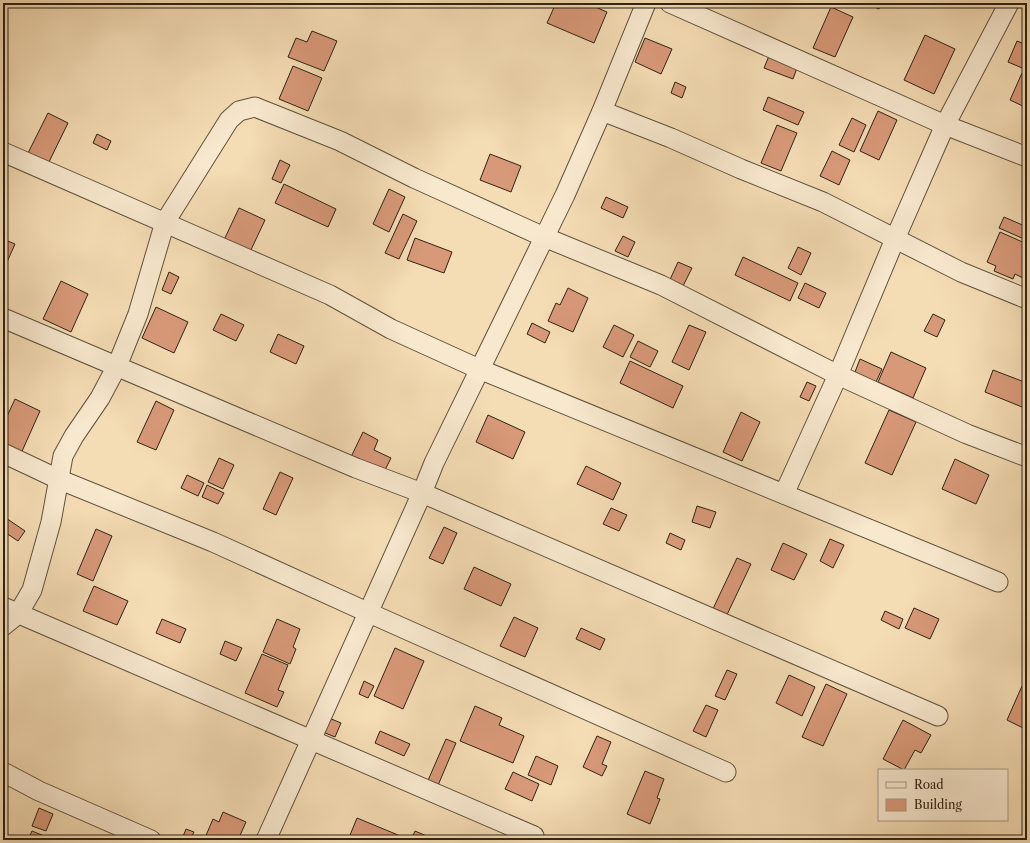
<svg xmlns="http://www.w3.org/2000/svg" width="1030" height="843" font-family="'Libre Caslon Text',serif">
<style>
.building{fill:#d89979;stroke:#2f2313}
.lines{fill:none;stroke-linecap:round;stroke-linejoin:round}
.minor-casing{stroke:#60513b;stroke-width:21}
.minor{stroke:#f8e8ce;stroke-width:19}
</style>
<rect width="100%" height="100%" fill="#f4dcb4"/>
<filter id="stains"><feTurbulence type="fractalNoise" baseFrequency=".005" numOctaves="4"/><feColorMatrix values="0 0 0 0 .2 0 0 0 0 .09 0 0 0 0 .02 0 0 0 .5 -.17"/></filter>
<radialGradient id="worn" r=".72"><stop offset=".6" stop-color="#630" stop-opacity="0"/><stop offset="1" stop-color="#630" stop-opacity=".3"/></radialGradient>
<!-- building -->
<g class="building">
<polygon points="556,3 586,3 607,12 594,43 547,23"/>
<polygon points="716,3 725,3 723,6"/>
<polygon points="865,3 881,3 879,9"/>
<polygon points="831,7 853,17 835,57 813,48"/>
<polygon points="312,31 337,41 324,71 288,57 296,38 307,42"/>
<polygon points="925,35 955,49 934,94 904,80"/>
<polygon points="645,38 672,49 661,74 635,62"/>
<polygon points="1017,41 1027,45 1027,70 1008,62"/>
<polygon points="769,56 797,68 793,79 764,68"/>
<polygon points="293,66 322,78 308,111 279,99"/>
<polygon points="1022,73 1027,75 1027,108 1010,100"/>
<polygon points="675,82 686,87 682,98 671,93"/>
<polygon points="768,97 804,112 798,125 763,110"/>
<polygon points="878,111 897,120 879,160 860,151"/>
<polygon points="48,113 68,123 47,166 27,155"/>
<polygon points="852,118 866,125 854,152 839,145"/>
<polygon points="777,125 797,133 781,171 761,163"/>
<polygon points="97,134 111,141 107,150 93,143"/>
<polygon points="832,151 850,160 839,185 820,176"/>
<polygon points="490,154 521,166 511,192 480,180"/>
<polygon points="280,160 290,165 281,183 272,179"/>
<polygon points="284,184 336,209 328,227 275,203"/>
<polygon points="389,189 405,197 389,232 373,224"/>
<polygon points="606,197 628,207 623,218 601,208"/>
<polygon points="239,208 265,220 250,252 224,240"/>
<polygon points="403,214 417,221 399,259 385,253"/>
<polygon points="1004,217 1027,227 1027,230 1024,239 999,228"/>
<polygon points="1000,232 1027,244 1027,280 1015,274 1013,279 994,271 996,266 987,262"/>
<polygon points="623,236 635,242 628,257 615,251"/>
<polygon points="415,238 452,252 444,273 407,260"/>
<polygon points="3,239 15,244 3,271"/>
<polygon points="798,247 811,253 801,275 788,268"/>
<polygon points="743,257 798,283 790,301 735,275"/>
<polygon points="678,262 692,268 681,290 668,284"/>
<polygon points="169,272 179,277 171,294 162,290"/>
<polygon points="61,281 88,294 71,332 43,319"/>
<polygon points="805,283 826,293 819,308 798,298"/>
<polygon points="568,288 588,298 573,332 548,321 556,303 560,305"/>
<polygon points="156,307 188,322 174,353 142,338"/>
<polygon points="221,314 244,325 236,341 213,330"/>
<polygon points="933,314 945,320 937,337 924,331"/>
<polygon points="532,323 550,332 545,343 527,334"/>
<polygon points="614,325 634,335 623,357 603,347"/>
<polygon points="689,325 706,332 689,370 672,362"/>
<polygon points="278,334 304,346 296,364 270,352"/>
<polygon points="638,341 658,351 650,367 630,357"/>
<polygon points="891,352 926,368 913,398 878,382"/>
<polygon points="860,359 882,369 876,382 855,372"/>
<polygon points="630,361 683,386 673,408 620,383"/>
<polygon points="993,370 1027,383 1027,409 985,392"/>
<polygon points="807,382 816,386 809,401 800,397"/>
<polygon points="15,399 40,411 19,458 3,450 3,425"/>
<polygon points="156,401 174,410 156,450 137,442"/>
<polygon points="889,410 916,422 892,475 865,463"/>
<polygon points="741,412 760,422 742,461 723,452"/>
<polygon points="488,415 525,432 513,459 476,442"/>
<polygon points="363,432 378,440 374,450 391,458 384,472 351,457"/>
<polygon points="219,458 234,465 223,489 208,482"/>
<polygon points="955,459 989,475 976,504 942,489"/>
<polygon points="586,466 621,483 613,500 577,484"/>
<polygon points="280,472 293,478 276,515 263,509"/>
<polygon points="187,475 204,483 198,496 181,488"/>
<polygon points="207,485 224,493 218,504 202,497"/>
<polygon points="697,506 716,512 710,528 692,522"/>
<polygon points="611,508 627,515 619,531 603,524"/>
<polygon points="3,516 25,531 18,541 3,531"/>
<polygon points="444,527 457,533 443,564 429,558"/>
<polygon points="96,529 112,536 93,581 77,574"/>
<polygon points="670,533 685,540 681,550 666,543"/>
<polygon points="830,539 844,545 833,568 820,561"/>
<polygon points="783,543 807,554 794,580 771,570"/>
<polygon points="737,558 751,564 725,619 711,613"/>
<polygon points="474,567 511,584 501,606 464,589"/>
<polygon points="94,586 128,601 117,625 83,611"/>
<polygon points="914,608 939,619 930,639 905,628"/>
<polygon points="885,611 903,619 899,629 881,620"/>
<polygon points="514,617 538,628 525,657 500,646"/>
<polygon points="162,619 186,629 180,643 156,633"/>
<polygon points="277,619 300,629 293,647 296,649 290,664 263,652"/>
<polygon points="581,628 605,639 600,650 576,639"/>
<polygon points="225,641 242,648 236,661 220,654"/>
<polygon points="395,648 424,661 403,709 374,696"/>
<polygon points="262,654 288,665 278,690 284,692 277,707 245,693"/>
<polygon points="727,670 737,674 725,700 715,696"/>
<polygon points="789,675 815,687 802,716 776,703"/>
<polygon points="364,681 374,686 368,698 359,694"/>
<polygon points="826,684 847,694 823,746 802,737"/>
<polygon points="1022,686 1027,688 1027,730 1007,720"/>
<polygon points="706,705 718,710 706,737 693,731"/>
<polygon points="475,706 502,718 499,725 524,736 513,763 460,741"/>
<polygon points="329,718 341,723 335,737 323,732"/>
<polygon points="903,720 931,735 921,753 915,750 904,770 883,759"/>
<polygon points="380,731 410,744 404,756 375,743"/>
<polygon points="597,736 611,742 602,764 607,766 602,776 583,767"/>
<polygon points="446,739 456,743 436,790 426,785"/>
<polygon points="536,756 558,766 551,785 528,775"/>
<polygon points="645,771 664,779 657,798 660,799 650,824 627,814"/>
<polygon points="513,772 539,784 532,801 505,789"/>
<polygon points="39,808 53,814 46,831 32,826"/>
<polygon points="223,812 246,822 238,840 204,840 213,819 219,822"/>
<polygon points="357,818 398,835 396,840 348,840"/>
<polygon points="186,829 194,832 190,840 182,839"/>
<polygon points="32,831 44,836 42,840 28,840"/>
<polygon points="415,831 429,837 428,840 411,840"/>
<polygon points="54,836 63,840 52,840"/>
</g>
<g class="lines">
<defs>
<g id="minor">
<polyline points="670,3 945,125 1027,157"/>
<polyline points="602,111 671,138 741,169 823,202 961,272 1027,299"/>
<polyline points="3,152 330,295 391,329 479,369 998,582"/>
<polyline points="3,318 356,468 422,493 938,716"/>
<polyline points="3,453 58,479 213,542 367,612 726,772"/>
<polyline points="784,494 838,375 895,239 945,125 1009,3"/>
<polyline points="3,607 534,836"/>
<polyline points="3,626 18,614 32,590 51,522 63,456 74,436 100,398 117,366 138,314 165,222 229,120 239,111 255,107 340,141 414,178 544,237 661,285 838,375 967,434 1027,457"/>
<polyline points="3,772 39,791 151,840"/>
<polyline points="266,840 422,493 434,463 565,195 602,111 646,3"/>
</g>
</defs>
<!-- minor casing -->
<use href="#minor" class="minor-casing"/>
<!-- minor -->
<use href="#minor" class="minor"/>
</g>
<!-- margin -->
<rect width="1030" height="843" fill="none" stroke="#f4dcb4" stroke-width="16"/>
<rect x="4" y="4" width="1022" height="835" fill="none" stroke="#2f2313" stroke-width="2"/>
<rect x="8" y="8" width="1014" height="827" fill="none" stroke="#2f2313"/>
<!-- legend -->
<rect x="878" y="769" width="130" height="52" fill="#f8e8ce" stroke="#a89983"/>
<rect x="886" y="782" width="20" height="6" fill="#f8e8ce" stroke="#a89983"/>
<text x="914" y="789" font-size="12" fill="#2f2313">Road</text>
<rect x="886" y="799" width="20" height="12" fill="#d89979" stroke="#a89983"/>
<text x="914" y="809" font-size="12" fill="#2f2313">Building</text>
<rect width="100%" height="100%" filter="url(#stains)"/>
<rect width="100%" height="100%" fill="url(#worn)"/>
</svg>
